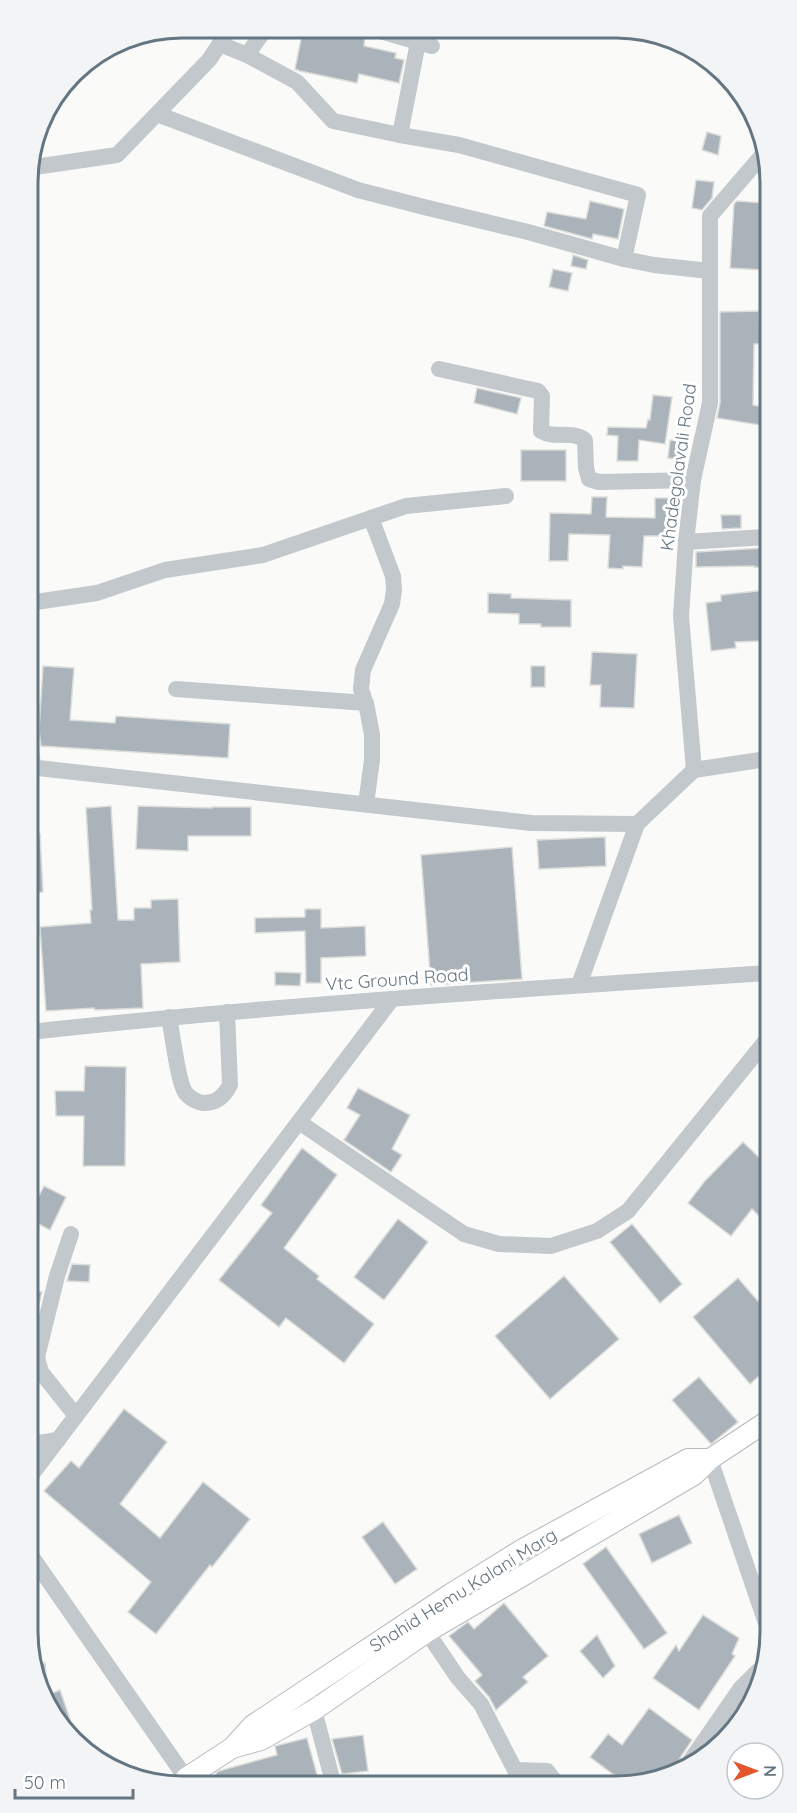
<svg xmlns="http://www.w3.org/2000/svg" width="797" height="1813" font-family="Quicksand,sans-serif">
<style>
.building{fill:#aab3b9;stroke:#dcdcda;stroke-width:1.5}
.lines{fill:none;stroke-linecap:round;stroke-linejoin:round}
.major-casing{stroke:#b5babe;stroke-width:22}
.minor{stroke:#c3c8cc;stroke-width:16}
.major{stroke:#fff;stroke-width:20}
.labels{text-anchor:middle;dominant-baseline:central;stroke-width:6;stroke-linejoin:round;paint-order:stroke}
.street-label{font-size:18px;fill:#657683;stroke:#fff}
.rim{fill:none;stroke:#657683;stroke-width:3}
</style>
<rect width="100%" height="100%" fill="#fafaf8"/>
<!-- building -->
<g class="building">
<polygon points="326,28 351,28 360,30 365,37 364,46 396,53 395,58 404,60 399,83 359,74 357,83 300,71 295,69 303,29 325,34"/>
<polygon points="707,132 721,136 718,155 702,150"/>
<polygon points="696,180 714,182 712,198 702,210 692,208"/>
<polygon points="590,201 624,209 618,239 593,234 592,239 544,226 547,212 586,219"/>
<polygon points="737,201 765,203 765,270 730,268 734,204"/>
<polygon points="573,255 588,260 586,269 571,266"/>
<polygon points="553,269 572,273 568,291 549,287"/>
<polygon points="759,311 760,344 754,344 753,405 766,408 766,426 717,418 720,403 720,312"/>
<polygon points="477,388 521,398 517,414 474,403"/>
<polygon points="653,395 672,397 665,444 639,440 638,461 617,461 618,436 607,435 608,427 646,428 648,419 650,420"/>
<polygon points="670,440 687,442 684,460 668,458"/>
<rect x="521" y="450" width="45" height="31"/>
<polygon points="592,497 607,497 606,517 655,518 655,498 672,498 673,536 644,536 642,567 623,566 623,569 608,568 610,535 569,534 568,561 549,561 550,513 591,514"/>
<polygon points="721,515 741,515 741,528 722,529"/>
<polygon points="766,548 766,568 754,567 754,566 696,567 696,552"/>
<polygon points="766,590 766,641 735,642 736,648 711,651 706,603 721,601 721,595"/>
<polygon points="488,593 511,594 511,598 571,600 571,627 541,627 541,624 519,624 519,614 488,613"/>
<polygon points="592,652 637,654 634,708 600,707 601,685 590,685"/>
<polygon points="43,666 74,668 70,720 115,723 116,716 230,724 228,758 41,746 39,730"/>
<rect x="531" y="666" width="14" height="21"/>
<polygon points="111,806 118,920 134,920 134,908 151,908 151,900 178,899 180,962 141,964 143,1008 95,1010 94,1008 46,1011 40,927 91,923 90,910 92,910 86,808"/>
<polygon points="138,806 212,808 212,807 251,807 251,836 188,836 188,851 136,849"/>
<polygon points="40,834 43,892 30,893 30,835"/>
<polygon points="605,837 606,866 539,869 537,840"/>
<polygon points="512,847 522,979 431,985 421,855"/>
<polygon points="305,909 321,909 321,928 365,926 366,956 321,958 321,983 306,983 305,931 255,933 255,918 305,917"/>
<polygon points="275,972 301,973 300,986 275,985"/>
<polygon points="85,1066 126,1067 125,1166 83,1166 84,1116 56,1116 55,1091 84,1091"/>
<polygon points="358,1088 410,1115 392,1149 402,1155 391,1172 344,1140 360,1115 347,1108"/>
<polygon points="743,1142 768,1166 768,1225 752,1209 731,1236 688,1203 704,1182"/>
<polygon points="302,1148 337,1175 284,1248 319,1276 317,1279 374,1324 344,1363 286,1318 279,1327 219,1280 272,1213 261,1205"/>
<polygon points="44,1186 66,1197 50,1230 31,1220 31,1212"/>
<polygon points="398,1219 428,1242 384,1300 354,1277"/>
<polygon points="632,1224 682,1284 660,1303 610,1242"/>
<polygon points="72,1264 90,1265 89,1282 67,1281"/>
<polygon points="564,1276 619,1339 550,1399 495,1336"/>
<polygon points="738,1278 769,1314 769,1367 750,1384 693,1317"/>
<polygon points="31,1291 42,1292 38,1308 31,1307"/>
<polygon points="699,1377 738,1422 711,1444 672,1400"/>
<polygon points="124,1409 167,1442 120,1504 160,1538 203,1482 250,1519 212,1567 210,1565 156,1634 128,1612 151,1582 44,1491 71,1461 79,1468"/>
<polygon points="679,1515 692,1543 652,1563 639,1534"/>
<polygon points="383,1522 417,1569 395,1584 362,1537"/>
<polygon points="606,1547 667,1633 644,1649 583,1564"/>
<polygon points="504,1603 548,1656 523,1677 528,1682 496,1710 489,1697 475,1681 482,1675 449,1636 468,1622 474,1629"/>
<polygon points="703,1615 739,1638 732,1654 735,1656 699,1710 653,1678 676,1645 679,1651"/>
<polygon points="597,1635 615,1666 603,1678 580,1651"/>
<polygon points="45,1663 48,1695 60,1690 72,1725 67,1727 32,1672 32,1665"/>
<polygon points="649,1708 692,1740 669,1775 662,1770 654,1781 622,1781 590,1757 608,1734 622,1745"/>
<polygon points="363,1735 368,1771 342,1774 332,1739"/>
<polygon points="307,1738 319,1782 218,1783 216,1773 219,1771 277,1755 275,1746"/>
</g>
<g class="lines">
<defs>
<g id="major">
<polyline points="232,1748 261,1740 314,1710 427,1632 694,1475 710,1459 769,1420"/>
<polyline points="182,1783 186,1778 232,1748 253,1725 452,1593 523,1549 688,1459 710,1459"/>
</g>
</defs>
<!-- major casing -->
<use href="#major" class="major-casing"/>
<!-- minor -->
<g class="minor">
<polyline points="370,28 432,46"/>
<polyline points="220,44 247,55 297,82 333,121 400,135 459,145 638,195 624,259"/>
<polyline points="247,55 266,28"/>
<polyline points="157,114 358,190 424,207 528,232 624,259 654,265 710,271"/>
<polyline points="400,135 418,42"/>
<polyline points="28,168 117,155 209,60 231,27"/>
<path d="M 439,369 L 538,391 L 542,396 L 541,431 C 554,439 572,430 585,440 L 586,468 L 589,479 L 599,482 L 693,480"/>
<polyline points="686,542 766,537"/>
<polyline points="29,603 97,593 165,570 263,555 406,506 506,496"/>
<polyline points="176,689 366,703"/>
<polyline points="29,732 33,766"/>
<polyline points="29,767 531,823 637,824 694,770 767,759"/>
<polyline points="694,770 681,616 686,542 693,480 710,403 710,216 765,152"/>
<polyline points="366,804 372,760 372,735 367,708 361,689 363,670 392,604 394,590 393,576 371,518"/>
<polyline points="579,985 637,824"/>
<path d="M 169,1017 C 172,1031 178,1082 185,1092 C 189,1098 198,1103 205,1103 C 218,1103 225,1095 230,1085 L 227,1012"/>
<path d="M 30,1032 C 275,1005 521,989 767,973"/>
<polyline points="299,1122 464,1234 499,1244 551,1246 597,1231 628,1211 768,1038"/>
<polyline points="71,1234 57,1276 37,1357 41,1372 76,1416"/>
<polyline points="32,1444 58,1440"/>
<polyline points="710,1459 770,1635"/>
<polyline points="32,1474 392,999"/>
<polyline points="32,1557 186,1778"/>
<polyline points="427,1632 458,1678 481,1704 515,1770 547,1771 555,1781"/>
<polyline points="309,1700 314,1710 333,1782"/>
<polyline points="686,1767 740,1689 758,1671"/>
</g>
<!-- major -->
<use href="#major" class="major"/>
</g>
<g class="labels">
<!-- street labels -->
<g class="street-label">
<text transform="translate(678 467) rotate(-82)">Khadegolavali Road</text>
<text transform="translate(397 979) rotate(-4)">Vtc Ground Road</text>
<text transform="translate(463 1590) rotate(-32)">Shahid Hemu Kalani Marg</text>
</g>
</g>
<!-- crop -->
<path d="M0 0H797V1813H0ZM182 38H616A144 144 0 0 1 760 182V1632A144 144 0 0 1 616 1776H182A144 144 0 0 1 38 1632V182A144 144 0 0 1 182 38Z" fill="#f3f4f5" fill-rule="evenodd"/>
<path class="rim" d="M182 38H616A144 144 0 0 1 760 182V1632A144 144 0 0 1 616 1776H182A144 144 0 0 1 38 1632V182A144 144 0 0 1 182 38Z"/>
<!-- north arrow -->
<g transform="translate(755 1771) rotate(90)"><circle r="28" fill="#ffffff" stroke="#c1c8cd" stroke-width="1.5"/>
<path d="M0-4.5L10 22L0 15L-10 22Z" fill="#e4572e"/>
<text y="-9" font-size="16" font-weight="bold" text-anchor="middle" fill="#657683">N</text>
</g>
<!-- scale -->
<path d="M15 1789v9h118v-9" fill="none" stroke="#657683" stroke-width="3"/>
<text x="24" y="1789" font-size="18" fill="#657683" stroke="#ffffff" stroke-width="4.5" paint-order="stroke">50 m</text>
</svg>
